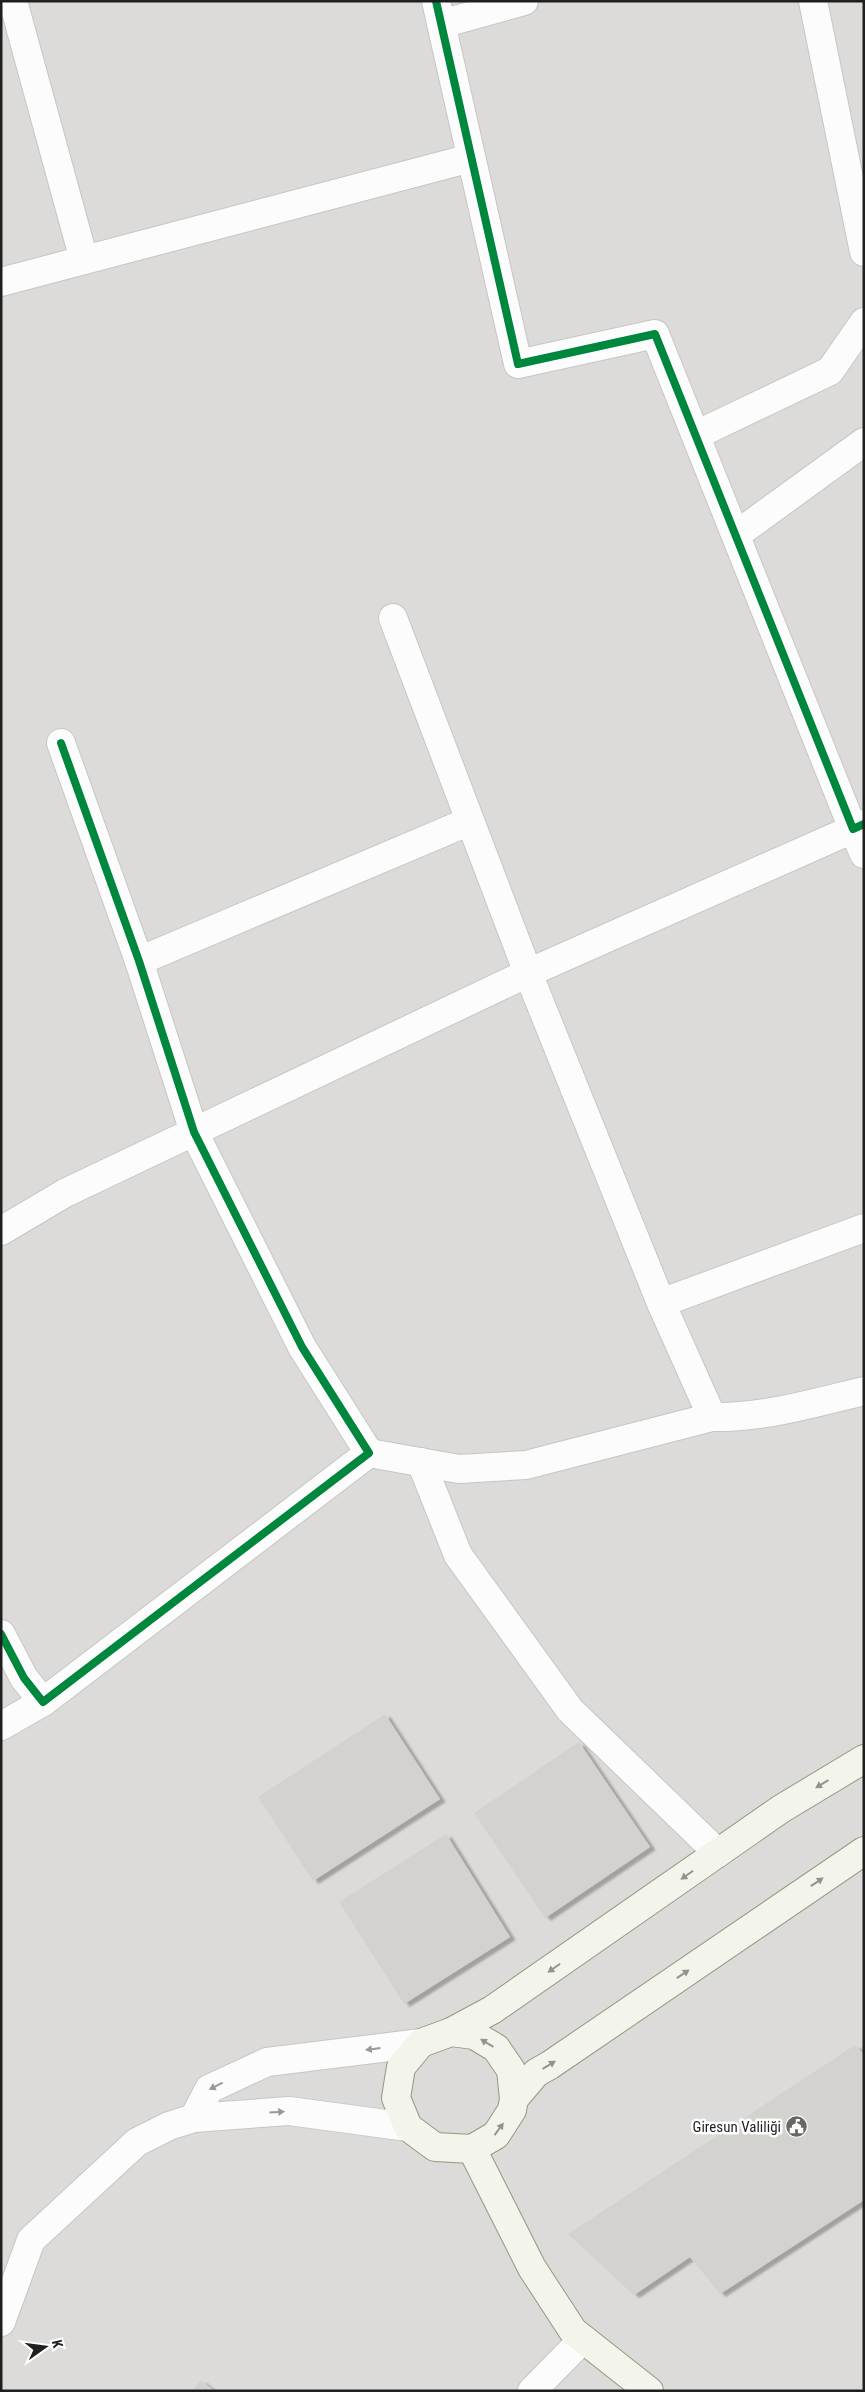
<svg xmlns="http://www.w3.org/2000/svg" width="865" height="2392" font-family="'Roboto Condensed',sans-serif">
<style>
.residential{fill:#dcdbd9}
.building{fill:#d4d2cf;filter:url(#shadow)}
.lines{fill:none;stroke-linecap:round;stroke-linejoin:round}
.street-casing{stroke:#c6c6c4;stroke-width:30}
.secondary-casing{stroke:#95987f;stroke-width:30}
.street{stroke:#fcfcfc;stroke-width:28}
.secondary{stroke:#f3f4eb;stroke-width:28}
.cycleway-casing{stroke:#fff;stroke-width:11}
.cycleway{stroke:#00873e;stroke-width:8}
.oneway{fill:#94948f}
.oneway2{fill:#999}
.labels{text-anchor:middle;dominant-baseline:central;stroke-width:5;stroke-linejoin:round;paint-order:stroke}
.poi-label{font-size:15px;fill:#1f1f1f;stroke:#fff;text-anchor:end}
</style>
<defs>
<filter id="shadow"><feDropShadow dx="5.5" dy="3" stdDeviation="1" flood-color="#0004"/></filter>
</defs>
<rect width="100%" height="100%" fill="#edece8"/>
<!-- residential -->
<rect class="residential" x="1" y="1" width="863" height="2390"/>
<!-- building -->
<g class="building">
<polygon points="385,1714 440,1799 313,1881 258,1797"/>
<polygon points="579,1742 650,1847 545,1918 474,1813"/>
<polygon points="446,1834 510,1937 404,2004 339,1902"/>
<polygon points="855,2045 864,2054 864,2200 720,2294 690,2257 634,2295 568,2234"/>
<polygon points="201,2380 214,2391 192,2391"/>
</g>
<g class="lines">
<defs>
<g id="street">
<polyline points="13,1 84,260"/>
<polyline points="436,1 518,364 655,334 853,829 864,824"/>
<polyline points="813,1 864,252"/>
<polyline points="441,24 524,1"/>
<polyline points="1,282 471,158"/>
<polyline points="696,435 830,371 864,322"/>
<polyline points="736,535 864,442"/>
<polyline points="393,618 528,973 661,1303"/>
<polyline points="139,961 470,821"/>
<path d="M 864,1228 L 661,1303 L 712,1417 C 764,1418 814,1403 864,1391"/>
<polyline points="1,1231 65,1193 528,973 853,829 864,854"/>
<polyline points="369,1453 459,1469 526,1465 712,1417"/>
<polyline points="421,1462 458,1555 570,1710 718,1853"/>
<polyline points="1,1634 24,1678 43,1702 369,1453 302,1347 194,1132 139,961 61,743"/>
<polyline points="1,1726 43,1702"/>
<polyline points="194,2118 209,2089 267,2062 421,2043"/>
<polyline points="1,2322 31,2240 137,2142 169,2126 194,2118 289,2111 408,2127"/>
<polyline points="532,2391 583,2339"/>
</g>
<g id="secondary">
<polyline points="451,2032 492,2010 781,1809 864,1759"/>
<polyline points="514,2099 511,2070 496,2048 474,2035 451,2032 421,2043 401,2067 396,2098 408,2127 435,2147 472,2149 496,2135 512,2110 514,2099 536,2073 550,2065 864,1851"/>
<polyline points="472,2149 532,2268 573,2331 649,2391"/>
</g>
</defs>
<!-- street casing -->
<use href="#street" class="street-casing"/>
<!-- secondary casing -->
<use href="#secondary" class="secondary-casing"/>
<!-- street -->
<use href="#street" class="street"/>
<!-- secondary -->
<use href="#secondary" class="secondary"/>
<defs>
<g id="cycleway">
<polyline points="436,1 518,364 655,334 853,829 864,824"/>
<polyline points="1,1634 24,1678 43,1702 369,1453 302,1347 194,1132 139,961 61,743"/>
</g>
</defs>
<!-- cycleway casing -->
<use href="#cycleway" class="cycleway-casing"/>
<!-- cycleway -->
<use href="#cycleway" class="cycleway"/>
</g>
<!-- one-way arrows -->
<defs><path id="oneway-solid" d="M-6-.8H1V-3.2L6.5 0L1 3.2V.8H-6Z" transform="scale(1.25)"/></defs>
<g class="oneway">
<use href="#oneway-solid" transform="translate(822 1784) rotate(149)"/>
<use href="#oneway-solid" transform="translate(687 1875) rotate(145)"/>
<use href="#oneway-solid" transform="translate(817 1882) rotate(-34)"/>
<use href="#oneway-solid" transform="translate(554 1968) rotate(145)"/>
<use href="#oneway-solid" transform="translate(683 1974) rotate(-34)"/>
<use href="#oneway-solid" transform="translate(487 2043) rotate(-149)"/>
<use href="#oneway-solid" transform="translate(549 2065) rotate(-31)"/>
<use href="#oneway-solid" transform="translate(499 2129) rotate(-54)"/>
</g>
<g class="oneway2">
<use href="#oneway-solid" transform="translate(373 2049) rotate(173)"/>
<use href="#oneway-solid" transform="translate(216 2086) rotate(153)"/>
<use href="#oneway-solid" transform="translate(277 2112) rotate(-4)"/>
</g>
<!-- icons -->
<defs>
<symbol id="civic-disc" viewBox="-11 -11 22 22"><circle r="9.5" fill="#676765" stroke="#fff"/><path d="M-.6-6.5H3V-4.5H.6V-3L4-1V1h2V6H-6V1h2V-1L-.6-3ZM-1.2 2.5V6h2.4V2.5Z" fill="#fff"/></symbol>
</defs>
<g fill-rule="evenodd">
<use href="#civic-disc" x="784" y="2114" width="25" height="25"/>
</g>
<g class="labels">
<!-- poi labels -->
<g class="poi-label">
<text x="781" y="2127">Giresun Valiliği</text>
</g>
</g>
<!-- border -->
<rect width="865" height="2392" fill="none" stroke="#1f1f1f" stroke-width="5"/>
<!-- north arrow -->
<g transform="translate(45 2347) rotate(76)" stroke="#ffffff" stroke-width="4" paint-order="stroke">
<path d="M0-4L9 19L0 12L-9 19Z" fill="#1f1f1f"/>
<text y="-8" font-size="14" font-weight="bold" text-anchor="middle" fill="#1f1f1f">K</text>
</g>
</svg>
